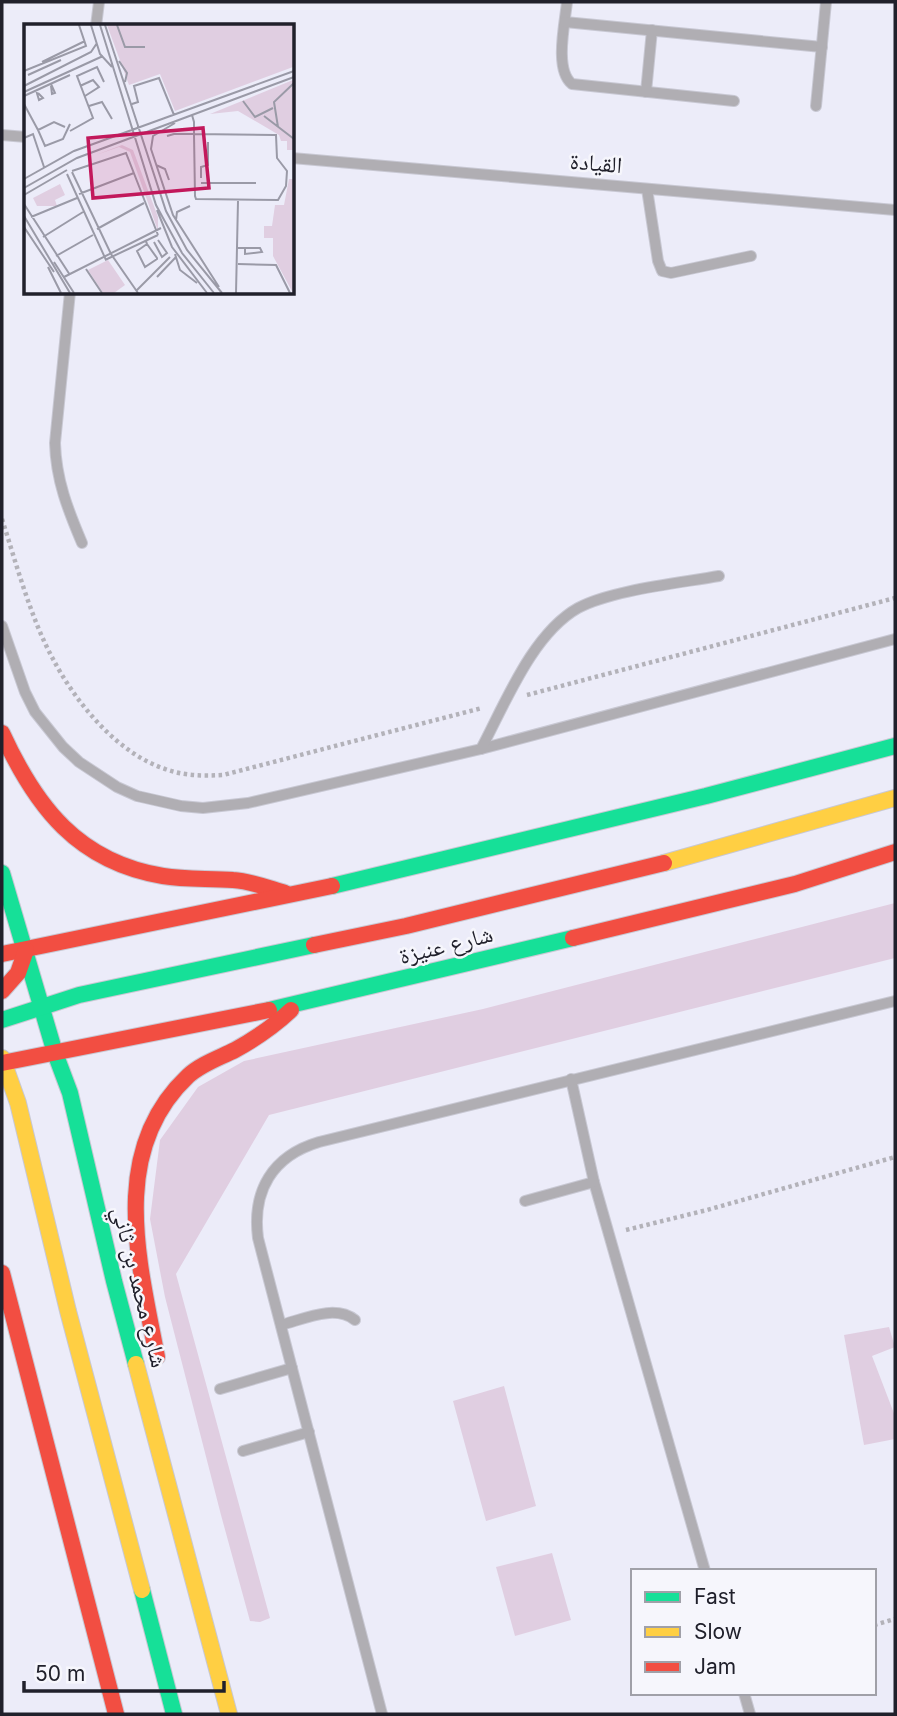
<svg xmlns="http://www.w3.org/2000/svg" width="897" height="1716" font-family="Inter,'Noto Naskh Arabic',sans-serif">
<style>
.green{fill:#e0cee1}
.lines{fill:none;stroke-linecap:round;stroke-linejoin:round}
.lane-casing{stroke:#c8c8d3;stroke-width:12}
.fast-casing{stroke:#c8c8d3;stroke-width:18}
.slow-casing{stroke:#c8c8d3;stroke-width:18}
.jam-casing{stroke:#c8c8d3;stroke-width:18}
.path{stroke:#b3b2b9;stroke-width:4.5;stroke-dasharray:3.5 3.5;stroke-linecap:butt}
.lane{stroke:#b0aeb3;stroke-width:10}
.fast{stroke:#16e098;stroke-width:16}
.slow{stroke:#ffcf43;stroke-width:16}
.jam{stroke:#f24e42;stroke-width:16}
.labels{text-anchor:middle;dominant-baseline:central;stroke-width:5;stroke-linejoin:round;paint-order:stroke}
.street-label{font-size:23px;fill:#20202b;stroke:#f6f6fc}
.inset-road{fill:none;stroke:#9a9aa7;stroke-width:2}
.view{fill:#c2185b;fill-opacity:0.15;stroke:#c2185b;stroke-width:3.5}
.inset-edge{fill:none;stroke:#20202b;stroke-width:3.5}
</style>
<rect width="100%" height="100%" fill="#ececf9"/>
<!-- green -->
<g class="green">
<polygon points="895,903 895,958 269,1115 176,1274 270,1618 260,1622 250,1621 221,1515 165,1297 150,1219 160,1140 198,1087 244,1061 483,1009"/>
<polygon points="889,1327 895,1347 872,1356 895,1416 895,1439 864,1445 844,1335"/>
<polygon points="504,1386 536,1506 486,1521 453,1401"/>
<polygon points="552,1553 571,1620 515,1636 496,1567"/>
</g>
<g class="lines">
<defs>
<g id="lane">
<path d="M 567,2 C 565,23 554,70 572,84 L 734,101"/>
<polyline points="565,22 822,47"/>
<polyline points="96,26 99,2"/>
<polyline points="646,92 652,30"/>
<polyline points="816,106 826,2"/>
<polyline points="2,135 26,137"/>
<polyline points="292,158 895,210"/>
<polyline points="647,189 658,261 662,271 671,273 751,256"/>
<path d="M 70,292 L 55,443 C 56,480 68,510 82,543"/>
<polyline points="2,626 25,692 35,712 63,747 79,762 117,787 137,796 181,806 203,808 248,803 481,749 895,639"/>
<path d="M 481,749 C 505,704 532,634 578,608 C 611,590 680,583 719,576"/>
<polyline points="571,1079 594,1182 705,1571"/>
<polyline points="525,1201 594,1182"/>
<path d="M 281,1325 C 304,1319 335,1304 355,1320"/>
<polyline points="220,1389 292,1368"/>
<polyline points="243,1451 309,1432"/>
<polyline points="744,1693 750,1714"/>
<path d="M 382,1714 L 258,1238 C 252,1191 272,1156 319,1142 L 895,1001"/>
</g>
<g id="fast">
<polyline points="2,873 55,1053 70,1093 114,1281 136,1364"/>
<polyline points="332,886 706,796 895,746"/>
<polyline points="269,1010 573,938"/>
<polyline points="2,1020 79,995 314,945"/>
<polyline points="142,1590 174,1714"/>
</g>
<g id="slow">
<polyline points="664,863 895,798"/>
<polyline points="2,1058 18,1103 68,1311 142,1590"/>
<polyline points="136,1364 229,1714"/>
</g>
<g id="jam">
<path d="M 2,733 C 36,807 78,862 163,876 C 186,880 210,878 233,880 C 251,881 268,888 285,893"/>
<polyline points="573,938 795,884 895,852"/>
<polyline points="314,945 406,926 664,863"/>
<polyline points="2,954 332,886"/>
<polyline points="2,991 18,973 26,950"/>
<polyline points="2,1063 269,1010"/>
<polyline points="2,1273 116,1714"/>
<path d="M 157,1357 C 139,1262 108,1151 188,1076 C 201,1064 219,1058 235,1050 C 255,1039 274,1026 291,1010"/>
</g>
</defs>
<!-- lane casing -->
<use href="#lane" class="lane-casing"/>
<!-- fast casing -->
<use href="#fast" class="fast-casing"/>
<!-- slow casing -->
<use href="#slow" class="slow-casing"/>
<!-- jam casing -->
<use href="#jam" class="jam-casing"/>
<!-- path -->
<g class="path">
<path d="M 2,519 C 16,563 31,619 53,659 C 76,703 117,753 165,769 C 184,776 203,776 223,775 L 482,708"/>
<polyline points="527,695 895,598"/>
<polyline points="626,1230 707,1210 895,1157"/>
<polyline points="874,1625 895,1619"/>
</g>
<!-- lane -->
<use href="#lane" class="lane"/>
<!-- fast -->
<use href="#fast" class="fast"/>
<!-- slow -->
<use href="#slow" class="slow"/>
<!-- jam -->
<use href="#jam" class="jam"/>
</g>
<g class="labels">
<!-- street labels -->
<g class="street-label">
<text transform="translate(596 163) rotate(5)">القيادة</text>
<text transform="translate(446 945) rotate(-14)">شارع عنيزة</text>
<text transform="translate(140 1287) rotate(76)">شارع محمد بن ثاني</text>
</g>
</g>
<!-- overview -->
<g transform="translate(24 24)">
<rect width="270" height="270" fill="#ececf9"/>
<path d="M 83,1 L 269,1 L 269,43 L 151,87 L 136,50 L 105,61 ZM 269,56 L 269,126 L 263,126 L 263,117 L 257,117 L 255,111 L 214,87 L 186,90 ZM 98,121 L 109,126 L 134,193 L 134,207 L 106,128 L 95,123 L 72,131 ZM 265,155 L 269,155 L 269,269 L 249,232 L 249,214 L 240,214 L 240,202 L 248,202 L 251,181 L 260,181 ZM 36,160 L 41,171 L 31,176 L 33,182 L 13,182 L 9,174 ZM 84,236 L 101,261 L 90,269 L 79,269 L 64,246 Z" fill="#e0cee1"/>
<path class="inset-road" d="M 67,1 L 76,30 L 88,43M 76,1 L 132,181 L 158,229 L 190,269M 81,1 L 142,187 L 163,226 L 198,269M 93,1 L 101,23 L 121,23M 95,37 L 103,49 L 101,58M 18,38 L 61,17M 0,47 L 62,22 L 55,1M 4,51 L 37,36M 27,60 L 31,69 L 28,70 L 27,62M 0,62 L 67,28 L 73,19M 56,62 L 69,56 L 75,63 L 61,72M 12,66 L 15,76 L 19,74 L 14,69M 0,68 L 79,32M 0,72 L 46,51M 219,77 L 231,93 L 249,84M 0,80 L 14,106M 108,80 L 114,78 L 110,62 L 135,54 L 150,91M 65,82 L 78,78 L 88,95M 240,92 L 270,115M 151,99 L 129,112 L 127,125 L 149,191 L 195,263M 41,103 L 30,98 L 14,106 L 21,122 L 39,115 L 46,100M 254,103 L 250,78 L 270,59M 46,107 L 69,94 L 53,52 L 73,43 L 80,58M 143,112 L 150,110 L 170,110 L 250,111 L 252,111 L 253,134 L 263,147 L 262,162 L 254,176 L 172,175 L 171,172 L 170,110 L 170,98 L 168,91M 0,114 L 9,110 L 20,143M 132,141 L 141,145 L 145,156M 48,147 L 102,129 L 134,211M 48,148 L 87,230 L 114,269M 43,150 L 82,236M 177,154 L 177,143 L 184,141 L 184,118M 0,155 L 50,127 L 270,47M 177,159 L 232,159M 0,164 L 53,134 L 270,53M 55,170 L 110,149M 0,171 L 43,146M 0,180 L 46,251M 133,186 L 148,223 L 183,269M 0,192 L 46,269M 7,193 L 53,174M 152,196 L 153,188 L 166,182M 0,203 L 30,248M 73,205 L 120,179M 19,213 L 59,188M 122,217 L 123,220 L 133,234 L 133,235 L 121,243 L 113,227 L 123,220M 130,218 L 138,233 L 143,229 L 134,216M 214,224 L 236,224 L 238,228 L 221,230 L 221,224M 151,230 L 156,246 L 173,259M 32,232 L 69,211M 81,236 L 134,211M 30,238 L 50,269M 214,240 L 252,241 L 266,269M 24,243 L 37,269M 62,245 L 78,269M 40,253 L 137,204M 133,253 L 152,233M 113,266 L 146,233M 212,269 L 214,177"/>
<path class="view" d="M 179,104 L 185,164 L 69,174 L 64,114 Z"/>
<rect width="270" height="270" class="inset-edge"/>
</g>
<!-- border -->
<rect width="897" height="1716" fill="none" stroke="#20202b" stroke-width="7"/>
<!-- legend -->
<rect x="631" y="1569" width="245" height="126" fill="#f6f6fc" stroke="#a0a0a8" stroke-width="2"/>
<rect x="645" y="1592" width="35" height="10" fill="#16e098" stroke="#a0a0a8" stroke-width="2"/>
<text x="694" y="1604" font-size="21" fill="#20202b">Fast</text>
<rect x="645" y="1627" width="35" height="10" fill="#ffcf43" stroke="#a0a0a8" stroke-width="2"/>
<text x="694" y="1639" font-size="21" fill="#20202b">Slow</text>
<rect x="645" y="1662" width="35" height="10" fill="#f24e42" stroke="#a0a0a8" stroke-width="2"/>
<text x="694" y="1674" font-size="21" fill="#20202b">Jam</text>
<!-- scale -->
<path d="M24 1681v10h200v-10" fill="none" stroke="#20202b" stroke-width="3.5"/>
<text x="35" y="1681" font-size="21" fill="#20202b" stroke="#f6f6fc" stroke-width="5" paint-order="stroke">50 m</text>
</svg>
